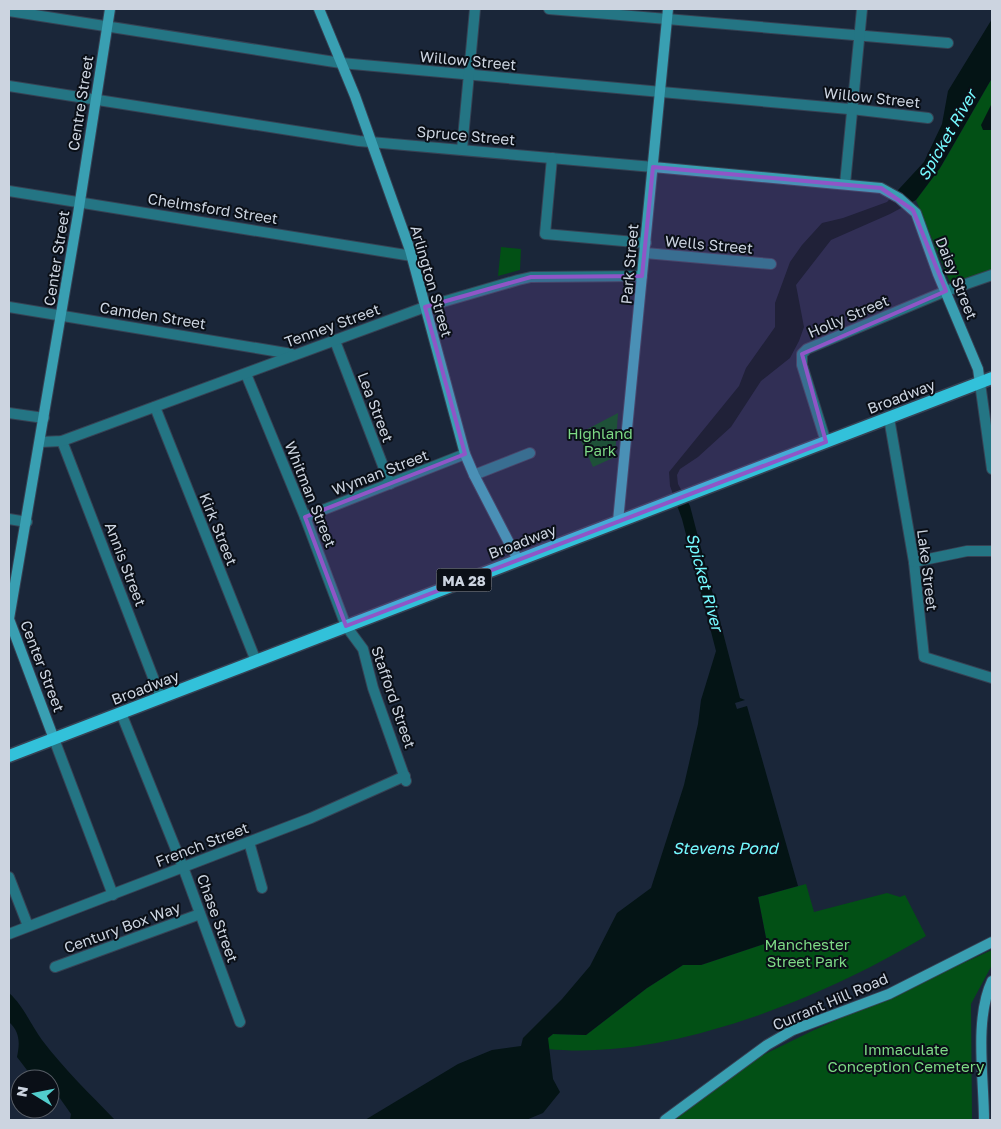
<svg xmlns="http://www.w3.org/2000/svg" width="1001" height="1129" font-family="'Golos Text',sans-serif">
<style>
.green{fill:#025015}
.water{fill:#041415}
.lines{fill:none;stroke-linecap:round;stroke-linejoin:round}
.street-casing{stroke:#364254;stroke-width:12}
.secondary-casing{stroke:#364254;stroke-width:12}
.primary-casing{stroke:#364254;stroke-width:15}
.street{stroke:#247584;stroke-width:10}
.secondary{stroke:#399fb2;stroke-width:10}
.primary{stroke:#32c1da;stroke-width:12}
.marked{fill:#8f56c7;fill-opacity:0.2;stroke:#8f56c7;stroke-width:4;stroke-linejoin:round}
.labels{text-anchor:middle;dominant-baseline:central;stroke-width:4;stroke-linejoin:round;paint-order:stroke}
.shield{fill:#0a0f17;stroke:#9299a4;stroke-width:1}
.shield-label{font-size:14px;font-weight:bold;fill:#ccd4e0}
.street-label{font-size:15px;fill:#ccd4e0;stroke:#0a0f17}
.park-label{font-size:15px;fill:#7dd985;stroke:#0a0f17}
.water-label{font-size:16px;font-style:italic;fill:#75faff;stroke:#0a0f17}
</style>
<rect width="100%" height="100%" fill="#1a2639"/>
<!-- green -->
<g class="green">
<polygon points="992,78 992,269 951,285 916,200 942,165"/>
<polygon points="501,247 521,249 520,270 498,276"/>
<polygon points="618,413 615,457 593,467 578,434"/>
<path d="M 806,884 L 814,912 L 887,893 L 900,897 L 905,895 L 926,936 C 823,998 669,1061 548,1049 L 548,1038 L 553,1034 L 586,1035 L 647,988 L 683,965 L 701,965 L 767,943 L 758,897 Z"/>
<polygon points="992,950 992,965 971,1004 972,1120 675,1120 747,1063 812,1031"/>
</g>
<!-- water -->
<g class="water">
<polygon points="992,19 992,78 940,168 916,200 890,214 831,240 796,285 804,327 799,341 790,358 761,381 731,427 698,457 680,469 677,475 678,484 690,506 740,698 745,700 735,703 737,709 747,706 798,886 758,897 767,943 701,965 683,965 647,988 586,1035 553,1034 548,1038 553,1079 560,1092 543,1113 526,1120 365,1120 458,1064 492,1050 521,1046 523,1038 562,999 590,966 617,913 651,888 684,785 698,724 701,700 716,651 682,519 670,486 669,472 739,386 746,368 775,327 775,303 790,262 802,245 822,223 843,218 887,202 924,162 942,124 948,91"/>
<polygon points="992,103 992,130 983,130 981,125"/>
<path d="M 9,993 C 23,1005 31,1025 42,1040 C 64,1069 90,1094 115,1120 L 70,1120 L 71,1114 L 59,1097 L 50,1090 L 50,1079 L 33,1078 L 17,1057 C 20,1043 20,1032 9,1022 Z"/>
</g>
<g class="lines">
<defs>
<g id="street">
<polyline points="549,9 948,43"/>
<polyline points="9,11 341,63 860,110 928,118"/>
<polyline points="9,86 359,141 653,167"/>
<polyline points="462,149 475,9"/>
<polyline points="552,158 545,234 646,243"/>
<polyline points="845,184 862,9"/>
<polyline points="9,191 412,256"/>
<polyline points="645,253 771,264"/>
<polyline points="9,307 292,354"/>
<polyline points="335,341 390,484"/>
<polyline points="246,374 305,517 346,626 363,649 373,688 406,781"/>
<polyline points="980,383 992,469"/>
<polyline points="155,407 256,661"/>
<polyline points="9,413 44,418"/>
<polyline points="889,418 914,562 924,657 992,678"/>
<polyline points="62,441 161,698"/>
<polyline points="40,442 62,441 425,307 518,280 531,277 642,276"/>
<polyline points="826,442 802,365 802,354 807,349 946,291 992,275"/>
<polyline points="474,475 530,453"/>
<polyline points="305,517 465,454"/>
<polyline points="9,519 27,522"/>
<polyline points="914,562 967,551 992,551"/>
<polyline points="121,713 183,867 240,1022"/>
<polyline points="54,739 113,895"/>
<polyline points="249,842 262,888"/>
<polyline points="9,877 28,926"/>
<polyline points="9,934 311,818 405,776"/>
<polyline points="55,967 200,914"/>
</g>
<g id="secondary">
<polyline points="319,9 355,96 410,250 465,454 474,475 518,560"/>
<polyline points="653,167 881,188 899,198 916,213 938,274 978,369 980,383"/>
<polyline points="618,521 668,9"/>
<polyline points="54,739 9,619 78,214 110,9"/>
<polyline points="665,1120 767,1045 793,1030 889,994 992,942"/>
<path d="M 984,1120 C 984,1078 974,1019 992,981"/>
</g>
<polyline id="primary" points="9,756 992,378"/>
</defs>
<!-- street casing -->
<use href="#street" class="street-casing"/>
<!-- secondary casing -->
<use href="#secondary" class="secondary-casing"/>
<!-- primary casing -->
<use href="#primary" class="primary-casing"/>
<!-- street -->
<use href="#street" class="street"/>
<!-- secondary -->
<use href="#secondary" class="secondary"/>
<!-- primary -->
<use href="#primary" class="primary"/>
</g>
<!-- marked area -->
<path class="marked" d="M 653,167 L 881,188 L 913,210 L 946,291 L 802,354 L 826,442 L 346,626 L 305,517 L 465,454 L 425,307 L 531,277 L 642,276 Z"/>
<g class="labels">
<!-- shield labels -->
<rect class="shield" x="436.5" y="568.5" width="55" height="23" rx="4"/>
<g class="shield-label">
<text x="464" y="580">MA 28</text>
</g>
<!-- street labels -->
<g class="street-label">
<text transform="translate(468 60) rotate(5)">Willow Street</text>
<text transform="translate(872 97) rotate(6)">Willow Street</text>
<text transform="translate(80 103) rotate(-81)">Centre Street</text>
<text transform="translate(466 135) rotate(5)">Spruce Street</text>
<text transform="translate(213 208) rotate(9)">Chelmsford Street</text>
<text transform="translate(709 244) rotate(5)">Wells Street</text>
<text transform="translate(56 258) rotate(-81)">Center Street</text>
<text transform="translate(629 264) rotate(-85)">Park Street</text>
<text transform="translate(957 278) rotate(68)">Daisy Street</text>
<text transform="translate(432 281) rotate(74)">Arlington Street</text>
<text transform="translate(153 315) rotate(9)">Camden Street</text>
<text transform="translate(848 316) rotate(-23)">Holly Street</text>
<text transform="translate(332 325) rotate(-20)">Tenney Street</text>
<text transform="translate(901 396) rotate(-21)">Broadway</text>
<text transform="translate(376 407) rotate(69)">Lea Street</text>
<text transform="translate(380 472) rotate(-21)">Wyman Street</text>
<text transform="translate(311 494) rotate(68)">Whitman Street</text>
<text transform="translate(219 529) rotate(68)">Kirk Street</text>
<text transform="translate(522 541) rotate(-21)">Broadway</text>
<text transform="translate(126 564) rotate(69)">Annis Street</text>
<text transform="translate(928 570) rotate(83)">Lake Street</text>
<text transform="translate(43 666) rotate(69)">Center Street</text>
<text transform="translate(145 687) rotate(-21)">Broadway</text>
<text transform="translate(394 697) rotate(71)">Stafford Street</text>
<text transform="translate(202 844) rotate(-21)">French Street</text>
<text transform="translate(218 918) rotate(70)">Chase Street</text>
<text transform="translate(122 927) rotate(-20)">Century Box Way</text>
<text transform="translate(830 1001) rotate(-23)">Currant Hill Road</text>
</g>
<!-- park labels -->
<g class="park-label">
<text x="600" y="433">Highland<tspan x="600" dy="17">Park</tspan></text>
<text x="807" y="944">Manchester<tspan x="807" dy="17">Street Park</tspan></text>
<text x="906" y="1049">Immaculate<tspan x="906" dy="17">Conception Cemetery</tspan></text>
</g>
<!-- water labels -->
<g class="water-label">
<text transform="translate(947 135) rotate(-60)">Spicket River</text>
<text transform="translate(705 582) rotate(75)">Spicket River</text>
<text x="725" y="848">Stevens Pond</text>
</g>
</g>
<!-- border -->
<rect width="1001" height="1129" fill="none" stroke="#ccd4e0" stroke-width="20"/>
<!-- north arrow -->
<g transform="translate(35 1094) rotate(280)"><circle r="24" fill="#0a0f17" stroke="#585e67"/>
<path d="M0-4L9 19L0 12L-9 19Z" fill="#52cdcc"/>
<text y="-8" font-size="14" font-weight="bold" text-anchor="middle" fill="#ccd4e0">N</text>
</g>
</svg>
